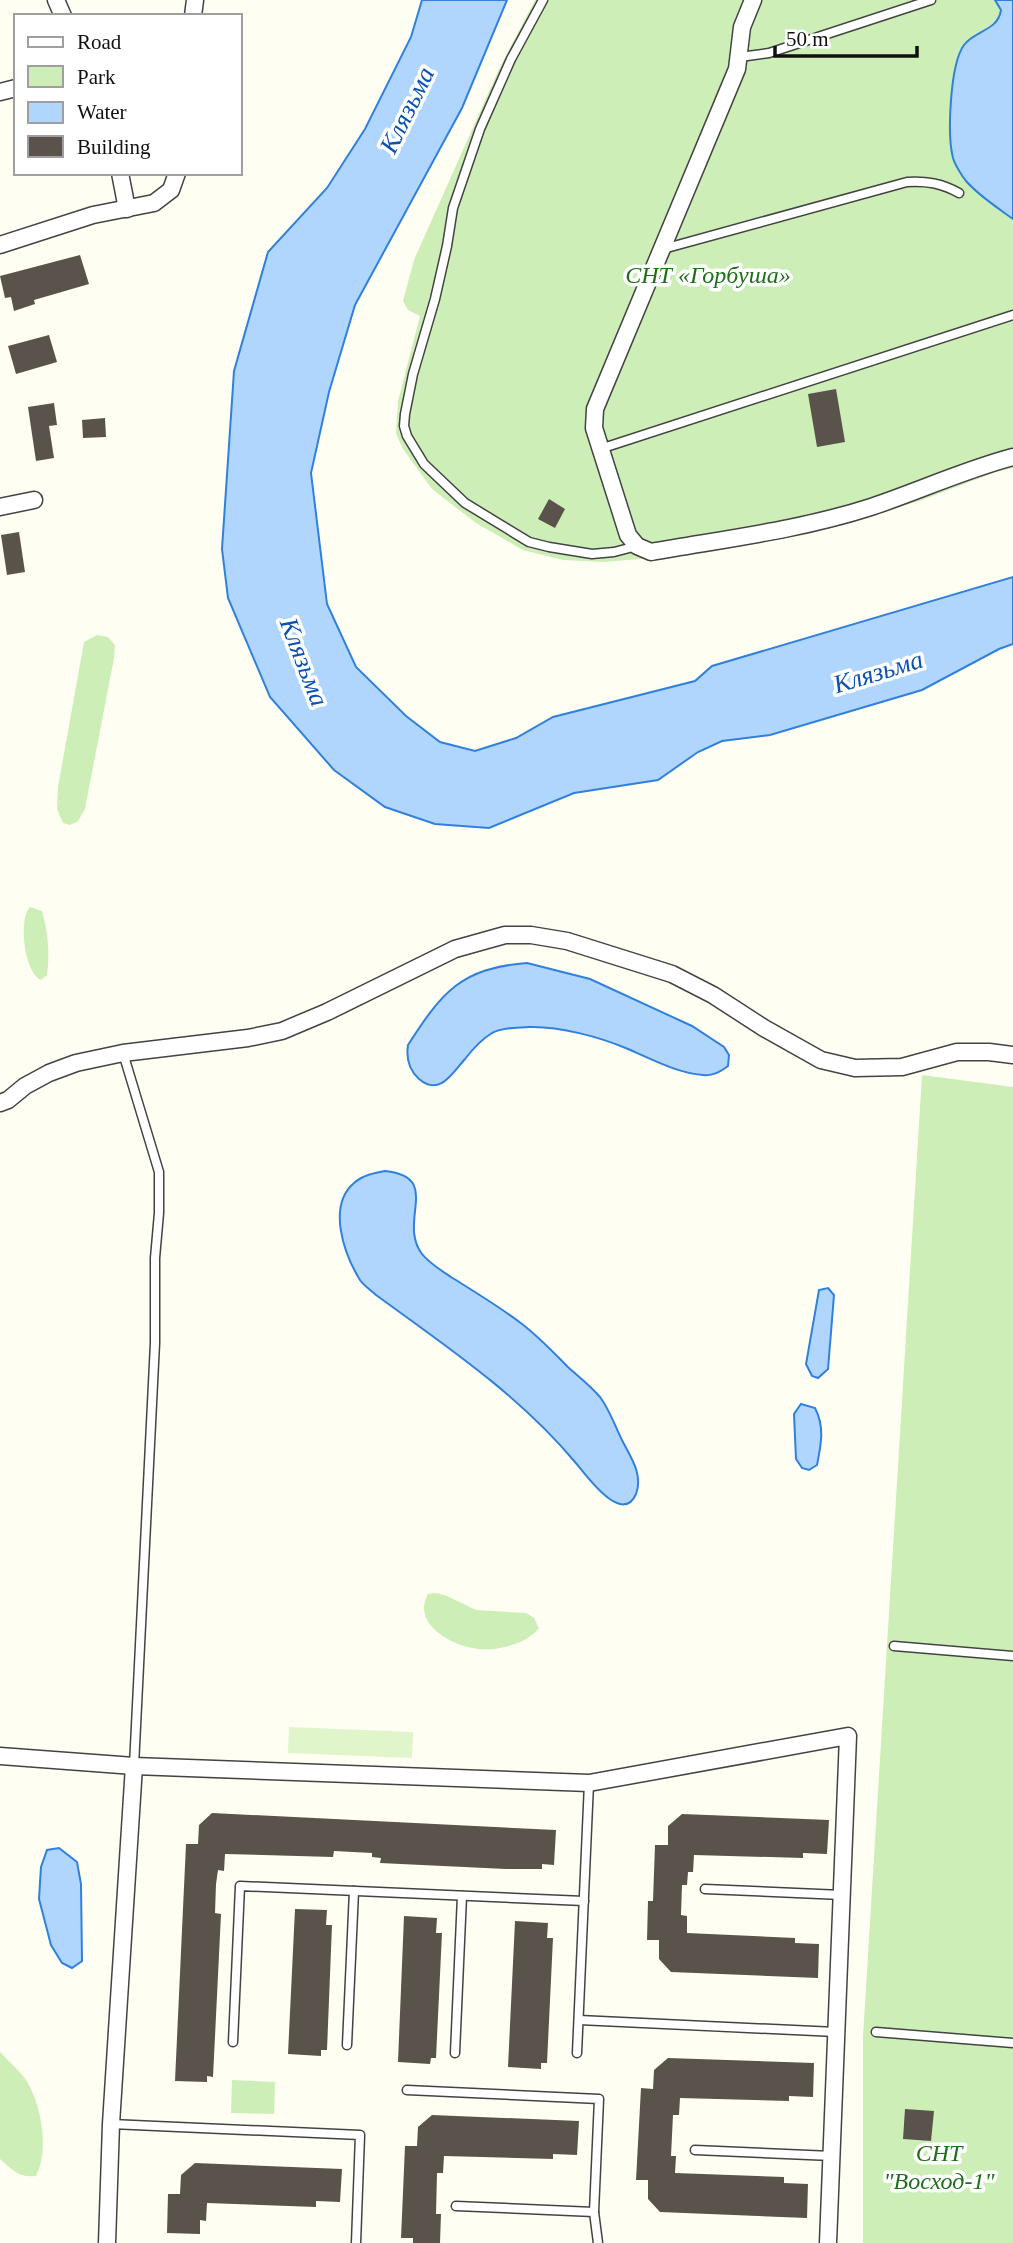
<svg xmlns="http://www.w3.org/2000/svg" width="1013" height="2243" font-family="'Times New Roman',serif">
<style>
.green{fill:#cdefb7}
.pitch{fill:#e0f5ca}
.water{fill:#b1d6fd;stroke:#3080dc;stroke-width:2}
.building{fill:#5a534b}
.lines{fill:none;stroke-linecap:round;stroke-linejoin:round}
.lane-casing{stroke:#434343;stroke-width:11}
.street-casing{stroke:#434343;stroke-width:19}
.lane{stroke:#fff;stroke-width:8}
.street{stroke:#fff;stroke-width:16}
.labels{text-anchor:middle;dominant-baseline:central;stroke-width:7;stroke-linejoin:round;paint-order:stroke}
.park-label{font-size:24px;font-style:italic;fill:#1e7018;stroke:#fff}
.water-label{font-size:26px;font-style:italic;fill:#0a52b1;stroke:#fff}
</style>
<rect width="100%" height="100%" fill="#fffef3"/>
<!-- green -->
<g class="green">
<polygon points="535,0 995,0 1001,10 1000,17 992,27 975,34 962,47 953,76 951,135 1007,214 1013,219 1013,468 996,472 922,500 809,534 699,554 604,562 563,560 523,550 476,523 432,489 403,449 396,434 398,401 420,316 408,310 403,301 414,260 499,69"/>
<polygon points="97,635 108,637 115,645 114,658 85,809 78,821 70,825 63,823 57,809 58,787 84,642"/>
<path d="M 30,907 L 42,911 C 48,931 50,954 47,975 L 41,980 C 24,973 18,919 30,907 Z"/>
<polygon points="922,1075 1013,1087 1013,2243 863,2243 863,2036"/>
<path d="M 436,1593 L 447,1596 L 476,1610 L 526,1613 L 534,1618 L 539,1628 C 527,1644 498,1651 478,1649 C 452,1646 411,1624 428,1594 Z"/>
<path d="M 0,2052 C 9,2062 23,2073 29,2085 C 42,2110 49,2151 36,2176 C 19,2178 12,2170 0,2159 Z"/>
<polygon points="232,2080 275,2082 274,2114 231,2113"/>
</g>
<!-- pitch -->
<polygon class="pitch" points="289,1727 413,1732 412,1758 288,1753"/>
<!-- water -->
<g class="water">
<polygon points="422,0 507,0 462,108 355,305 329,392 311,473 327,604 356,667 406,716 440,742 475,751 516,738 553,717 695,681 712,666 1013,577 1013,644 999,649 922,690 770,735 722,741 698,752 658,780 574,793 489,828 435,824 385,807 334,770 270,697 228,598 222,549 234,371 268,252 327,188 365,129 411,37"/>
<path d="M 995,0 L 1013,0 L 1013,219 C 998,208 979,196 966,181 C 962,176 955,165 953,158 C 947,135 950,64 964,45 C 975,30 998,31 1001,10 Z"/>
<path d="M 527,963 L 590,979 L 692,1026 L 724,1047 L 729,1055 L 728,1066 C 720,1072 713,1076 703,1075 C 677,1073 651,1059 628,1049 C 600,1037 559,1026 529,1027 C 517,1028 503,1027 492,1033 C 482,1039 472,1050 465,1059 C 453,1072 440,1097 419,1079 C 408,1069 406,1058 408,1045 C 442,992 461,968 527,963 Z"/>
<path d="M 385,1171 C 443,1177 397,1221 422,1254 C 429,1263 442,1271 451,1277 C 475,1292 500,1307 522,1324 C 539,1337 554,1353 569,1368 C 579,1377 591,1386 600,1397 C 610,1410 616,1429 624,1444 C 632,1459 643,1476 636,1494 C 622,1526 586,1475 575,1462 C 519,1395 446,1346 376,1295 C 371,1290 364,1286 360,1280 C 344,1254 327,1206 354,1183 C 363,1175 374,1173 385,1171 Z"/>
<polygon points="828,1288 834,1295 828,1369 818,1378 812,1376 806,1364 819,1290"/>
<path d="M 801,1404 L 815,1408 C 825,1427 821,1445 817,1465 L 809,1470 L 802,1468 L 796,1459 L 794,1414 Z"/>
<polygon points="59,1848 77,1862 81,1884 82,1961 72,1968 62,1963 51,1945 39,1899 41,1867 47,1850"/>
</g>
<!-- building -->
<g class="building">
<polygon points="80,255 89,284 34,300 35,304 14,311 11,297 5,298 0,276"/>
<polygon points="49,335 57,362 16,374 8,346"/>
<polygon points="836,389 845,442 817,447 808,394"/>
<polygon points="54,403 57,425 49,426 54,458 36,461 28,407"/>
<polygon points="105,418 106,437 83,438 82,420"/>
<polygon points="549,499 565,509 555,528 538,519"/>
<polygon points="19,532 25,572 7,575 1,535"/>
<polygon points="212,1813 556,1830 554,1865 542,1864 542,1869 506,1869 380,1863 381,1858 372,1857 372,1853 334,1851 333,1857 225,1854 224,1871 218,1870 216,1884 215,1913 221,1914 213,2077 207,2076 207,2082 175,2081 186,1844 198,1844 199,1825"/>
<polygon points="682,1814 829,1820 827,1854 803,1853 803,1858 694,1855 693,1872 688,1872 687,1885 682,1885 681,1915 687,1916 687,1933 795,1938 795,1943 819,1944 818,1978 671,1972 659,1959 659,1940 647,1940 648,1901 653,1901 655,1845 668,1845 668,1826"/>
<polygon points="295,1909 327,1910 326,1925 332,1925 327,2050 321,2050 321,2056 288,2054"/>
<polygon points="404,1916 437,1918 436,1933 442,1933 436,2058 431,2058 430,2064 398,2062"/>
<polygon points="515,1921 548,1923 547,1938 553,1938 547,2063 541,2063 541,2069 508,2067"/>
<polygon points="668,2058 814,2063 813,2097 789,2096 789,2101 680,2098 679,2115 673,2115 671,2156 676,2156 675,2173 784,2177 784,2183 808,2184 807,2218 660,2212 648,2199 648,2180 636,2180 641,2088 653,2089 654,2070"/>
<polygon points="905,2109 934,2111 931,2141 903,2139"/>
<polygon points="432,2115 579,2121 577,2155 553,2154 553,2159 444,2156 443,2173 437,2173 436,2214 441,2214 440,2243 413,2243 413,2238 401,2238 405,2146 417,2146 418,2127"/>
<polygon points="195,2163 342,2169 340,2202 316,2201 316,2207 207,2203 206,2221 200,2220 200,2234 167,2233 168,2194 180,2194 181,2175"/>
</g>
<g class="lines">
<defs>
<g id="lane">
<polyline points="543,0 511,59 480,129 453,208 447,246 435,299 413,374 405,414 404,426 407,436 424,464 465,503 529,542 549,547 592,554 614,552 637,546"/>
<polyline points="740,57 769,53 931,0"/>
<path d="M 663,249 L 907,182 C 927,181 941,183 959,193"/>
<polyline points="600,449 1013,315"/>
<polyline points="123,1053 159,1172 159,1213 155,1258 155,1343 134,1766"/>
<polyline points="894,1646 1013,1656"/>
<polyline points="705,1889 842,1895"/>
<polyline points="579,2020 836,2032"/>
<polyline points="876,2032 1013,2043"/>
<polyline points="233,2042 240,1886 584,1901"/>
<polyline points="347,2045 354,1891"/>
<polyline points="455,2053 462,1896"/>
<polyline points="577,2053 589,1783"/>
<polyline points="407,2090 599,2099 594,2212 598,2243"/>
<polyline points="111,2124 360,2135 356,2243"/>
<polyline points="695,2150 832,2156"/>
<polyline points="456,2206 594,2212"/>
</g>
<g id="street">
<polyline points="56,0 63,16"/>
<path d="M 753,0 L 742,27 L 737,69 L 595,409 L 594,428 L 628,535 L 637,546 L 651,552 C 724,539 800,530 871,507 C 919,491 964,470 1013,457"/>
<polyline points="193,16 195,0"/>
<polyline points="0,92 16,88"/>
<polyline points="120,173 127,209"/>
<polyline points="0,245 93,215 154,203 171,190 177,173"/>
<polyline points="0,507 34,500"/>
<polyline points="0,1103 8,1100 25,1086 49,1073 76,1063 123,1053 248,1038 282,1031 327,1012 455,949 505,935 531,935 567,941 672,974 713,995 764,1028 821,1060 855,1068 902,1067 957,1052 989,1052 1013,1055"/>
<polyline points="0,1756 134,1766 589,1783 848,1736 828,2243"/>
<polyline points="107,2243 111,2124 134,1766"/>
</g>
</defs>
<!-- lane casing -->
<use href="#lane" class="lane-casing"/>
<!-- street casing -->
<use href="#street" class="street-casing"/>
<!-- lane -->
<use href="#lane" class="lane"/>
<!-- street -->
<use href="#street" class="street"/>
</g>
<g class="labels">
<!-- park labels -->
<g class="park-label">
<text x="708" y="275">СНТ «Горбуша»</text>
<text x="939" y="2153">СНТ<tspan x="939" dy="28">"Восход-1"</tspan></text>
</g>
<!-- water labels -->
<g class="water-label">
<text transform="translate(407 110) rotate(-64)">Клязьма</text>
<text transform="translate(304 662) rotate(69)">Клязьма</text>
<text transform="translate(878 672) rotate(-17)">Клязьма</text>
</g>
</g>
<!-- legend -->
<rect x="14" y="14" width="228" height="161" fill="#ffffff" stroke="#9f9f9f" stroke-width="2"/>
<rect x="28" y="37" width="35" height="10" fill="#ffffff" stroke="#9f9f9f" stroke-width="2"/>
<text x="77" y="49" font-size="21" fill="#101010">Road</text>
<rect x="28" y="66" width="35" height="21" fill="#cdefb7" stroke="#9f9f9f" stroke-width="2"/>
<text x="77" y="84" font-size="21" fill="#101010">Park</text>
<rect x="28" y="102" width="35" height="21" fill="#b1d6fd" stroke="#9f9f9f" stroke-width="2"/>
<text x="77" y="119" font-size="21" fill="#101010">Water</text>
<rect x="28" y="136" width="35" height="21" fill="#5a534b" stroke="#9f9f9f" stroke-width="2"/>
<text x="77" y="154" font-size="21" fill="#101010">Building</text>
<!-- scale -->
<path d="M775 46v10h142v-10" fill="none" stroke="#101010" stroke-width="3.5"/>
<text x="786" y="46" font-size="21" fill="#101010" stroke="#ffffff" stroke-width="5" paint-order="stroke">50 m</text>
</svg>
